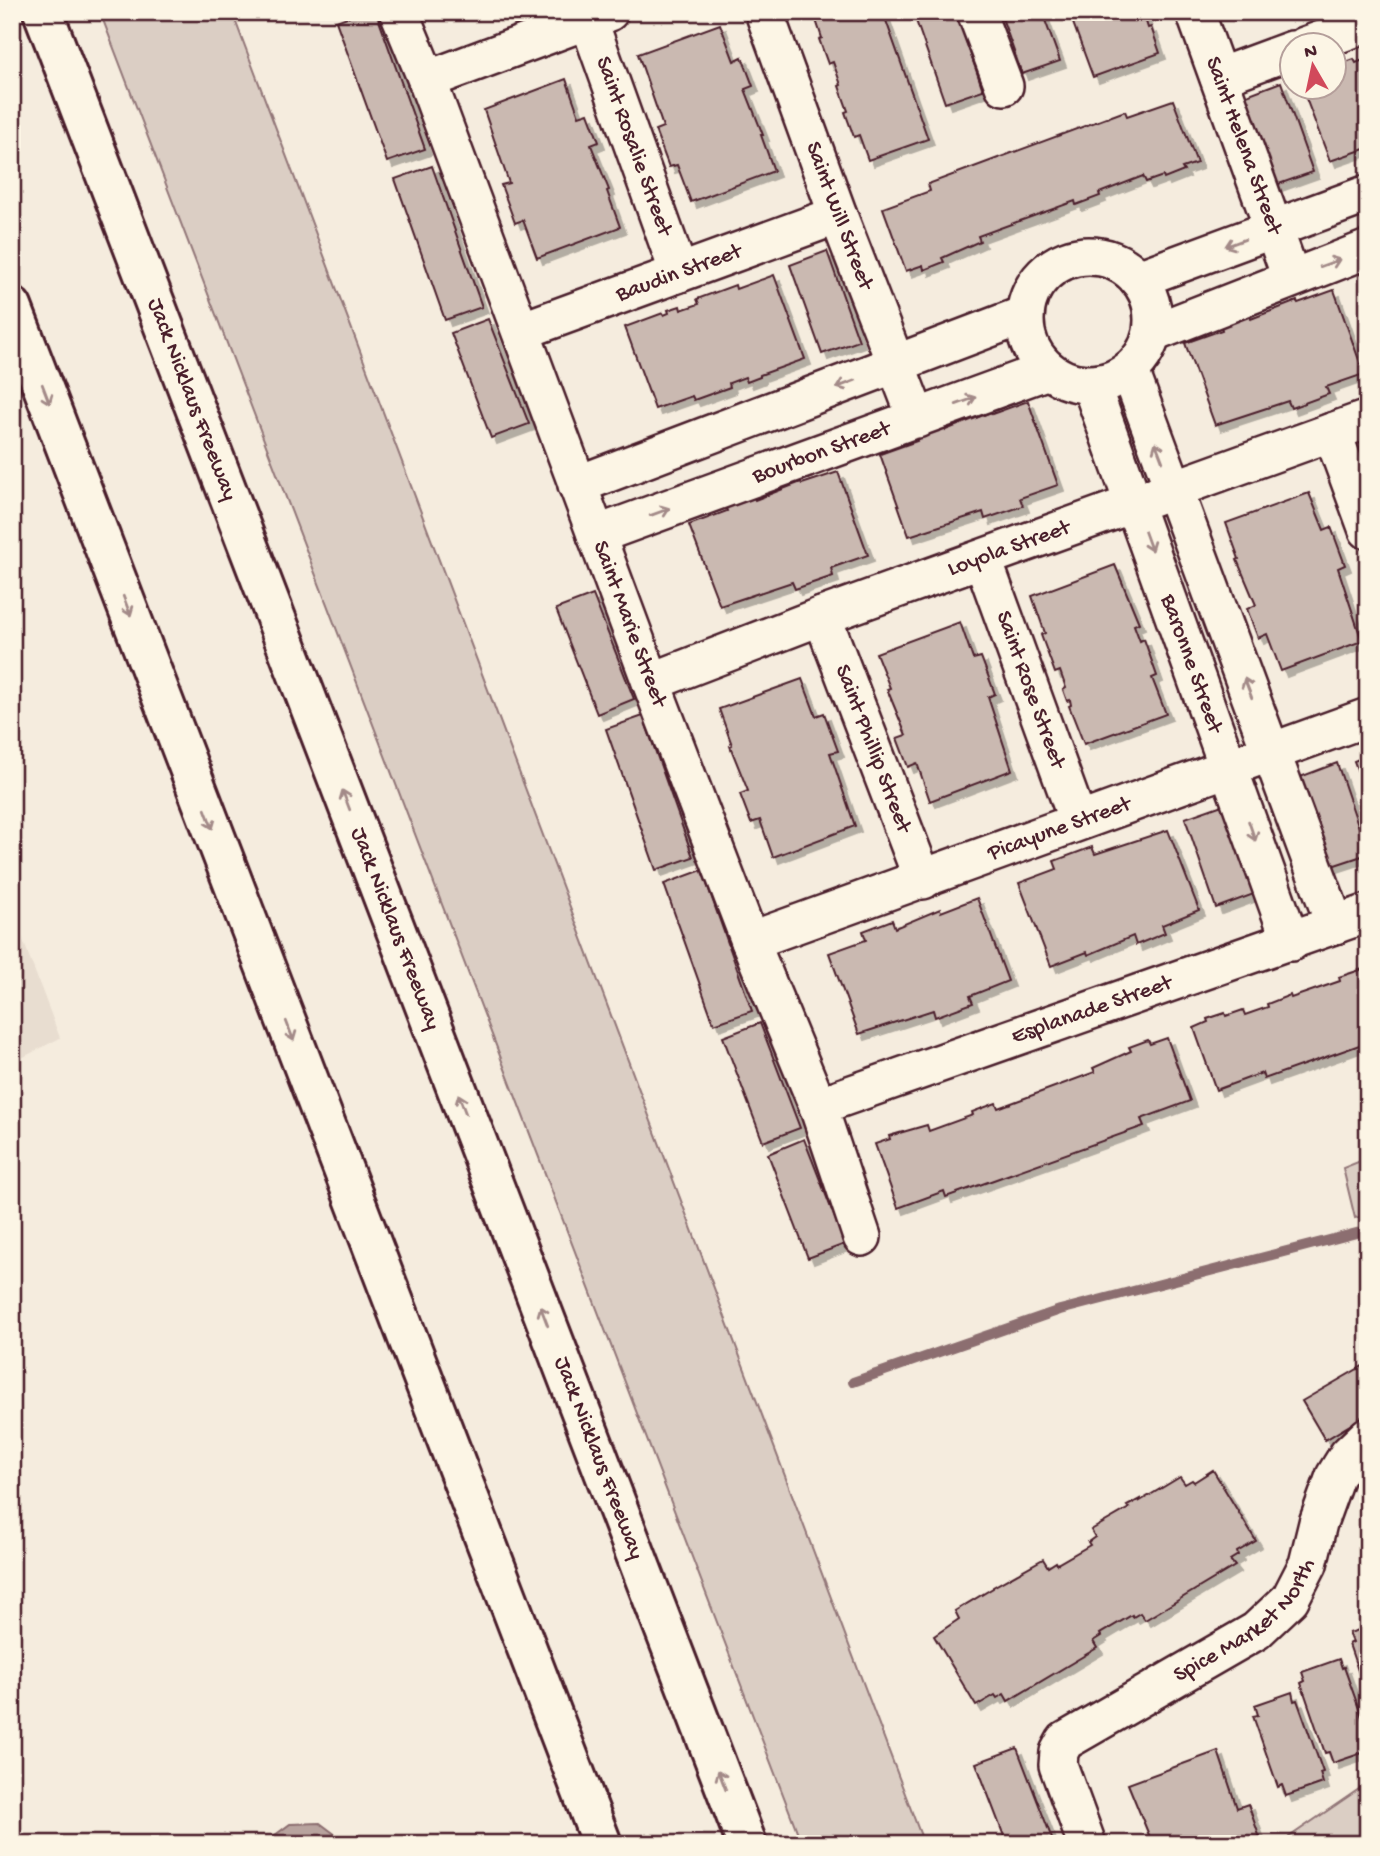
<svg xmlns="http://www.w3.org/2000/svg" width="1380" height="1856" font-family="'Gochi Hand',sans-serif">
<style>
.built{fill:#e8ddd0}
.green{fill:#dbcec4;stroke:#927678;stroke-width:2}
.water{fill:#b8a39e;stroke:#8c6e70;stroke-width:2}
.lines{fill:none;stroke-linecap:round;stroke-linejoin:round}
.stream{stroke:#8c6e70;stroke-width:10}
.building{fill:#cab9b1;stroke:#4a1f2b;stroke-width:2;filter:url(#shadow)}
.minor-casing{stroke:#4a1f2b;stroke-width:42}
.highway-casing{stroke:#4a1f2b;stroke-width:44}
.minor{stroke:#fcf5e5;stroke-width:37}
.highway{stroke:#fcf5e5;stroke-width:38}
.oneway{stroke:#a38a88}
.labels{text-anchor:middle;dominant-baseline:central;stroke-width:5;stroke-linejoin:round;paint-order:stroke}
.street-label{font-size:23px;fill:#4a1f2b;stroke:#fcf5e5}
</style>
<defs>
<filter id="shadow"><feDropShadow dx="6" dy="6" stdDeviation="0" flood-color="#0004"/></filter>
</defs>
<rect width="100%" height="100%" fill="#f5ecde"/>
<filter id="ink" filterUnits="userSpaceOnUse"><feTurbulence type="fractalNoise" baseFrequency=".0143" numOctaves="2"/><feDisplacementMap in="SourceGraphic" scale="14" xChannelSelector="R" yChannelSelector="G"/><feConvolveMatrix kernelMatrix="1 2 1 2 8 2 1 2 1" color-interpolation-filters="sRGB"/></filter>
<g filter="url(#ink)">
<!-- built -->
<polygon class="built" points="12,911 60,1038 12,1063"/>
<!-- green -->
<g class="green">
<polygon points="100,12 232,12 924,1844 802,1844"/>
<polygon points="1368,1158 1368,1215 1355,1218 1343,1168"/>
<polygon points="1368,1783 1368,1844 1289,1844 1289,1837"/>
</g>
<!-- water -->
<polygon class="water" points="320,1823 348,1844 263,1844 290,1824"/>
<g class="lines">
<!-- stream -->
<polyline class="stream" points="853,1382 1060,1310 1368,1230"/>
</g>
<!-- building -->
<g class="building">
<polygon points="361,12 376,12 425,149 387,162 336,21"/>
<polygon points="810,12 883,12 928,139 868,160 859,135 854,137 845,112 848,111 839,86 841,85 833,62 828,64 819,39 822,38 815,17 812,18"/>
<polygon points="913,12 956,12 983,90 945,103"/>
<polygon points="1000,12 1042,12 1060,61 1022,74"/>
<polygon points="1069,12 1143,12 1148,28 1151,27 1160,53 1093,77"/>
<polygon points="720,24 734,61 742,57 753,86 745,89 763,135 761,135 774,171 691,202 677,165 669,167 655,130 663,127 638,54"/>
<polygon points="1368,58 1368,151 1367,148 1330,161 1302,88 1334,88 1334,67 1344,66 1343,63 1354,59 1356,63"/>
<polygon points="566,79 579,116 588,113 599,142 591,145 609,190 607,191 620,227 537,258 523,220 515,223 501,185 509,183 484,110"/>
<polygon points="1281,82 1313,172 1276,185 1244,96"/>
<polygon points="1173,100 1197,163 1182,168 1184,171 1164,179 1163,176 1146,182 1143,176 1099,193 1100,196 1076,205 1075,201 978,236 980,241 942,258 944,262 924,270 923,265 906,271 883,208 930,191 928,184 1125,111 1127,116"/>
<polygon points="432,166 482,307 445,320 395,179"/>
<polygon points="827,251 859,341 822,354 790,265"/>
<polygon points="774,275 805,359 760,375 760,377 747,382 745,377 729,383 730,387 694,400 692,396 655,409 625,327 663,313 664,315 669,313 668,310 680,306 681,310 699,304 697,299 735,285 736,289"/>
<polygon points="1334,290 1364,374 1326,387 1329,394 1291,408 1288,401 1215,425 1185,343 1222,330 1219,321 1248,310 1251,319 1297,301 1298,303"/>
<polygon points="488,319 529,424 491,438 451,333"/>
<polygon points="1028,401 1058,485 1020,498 1023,506 985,519 983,512 909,536 880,454 917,441 913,432 943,421 946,430 991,412 992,414"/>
<polygon points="838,472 868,555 831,568 833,576 795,589 792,582 720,606 689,525 727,511 723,502 752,492 755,500 801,482 802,484"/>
<polygon points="1309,493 1324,530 1331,527 1345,565 1338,568 1362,641 1281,671 1267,634 1258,638 1247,609 1256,605 1237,560 1239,559 1226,523"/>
<polygon points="1115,565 1139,623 1134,625 1140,641 1144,639 1157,676 1152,678 1166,714 1084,744 1069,706 1071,705 1070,700 1067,701 1063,690 1066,688 1060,671 1055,673 1041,635 1045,633 1032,596"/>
<polygon points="593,595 634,699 597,714 556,609"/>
<polygon points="960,622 973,659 981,657 995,694 988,697 1012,770 930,801 917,763 908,767 897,738 906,735 887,689 890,688 876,653"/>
<polygon points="802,679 816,716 824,713 838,751 830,753 855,826 773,857 760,820 751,823 740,794 748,791 730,746 732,745 719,709"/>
<polygon points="643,716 693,857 656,870 606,729"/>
<polygon points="1368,755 1368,798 1354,761"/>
<polygon points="1337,763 1368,854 1332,866 1300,777"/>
<polygon points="1222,805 1254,894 1216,908 1185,818"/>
<polygon points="1168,830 1199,910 1162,925 1165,933 1136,945 1133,936 1088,955 1087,952 1051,966 1019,883 1057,869 1054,861 1092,847 1095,854"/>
<polygon points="702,870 752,1011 714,1024 664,884"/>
<polygon points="977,898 1008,981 970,996 973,1003 935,1017 933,1010 859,1034 829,953 866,940 863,931 892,920 895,928 940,909 941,912"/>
<polygon points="1366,968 1368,970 1368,1042 1264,1079 1262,1073 1216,1090 1194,1028 1208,1022 1207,1019 1225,1013 1226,1016 1243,1010 1245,1015 1268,1007 1267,1004 1290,995 1291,998 1340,981 1339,977"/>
<polygon points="760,1023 800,1128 763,1142 723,1037"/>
<polygon points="1167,1038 1190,1101 1141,1119 1144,1126 946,1197 944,1191 898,1208 875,1144 890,1139 889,1136 927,1125 929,1131 973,1115 972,1112 996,1103 998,1108 1095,1072 1093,1068 1131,1051 1129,1047 1148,1040 1150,1044"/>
<polygon points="804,1139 845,1244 808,1258 768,1154"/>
<polygon points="1368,1363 1368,1414 1325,1440 1302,1401"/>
<polygon points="1213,1470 1256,1541 1237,1552 1238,1555 1230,1560 1235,1566 1145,1620 1140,1613 1133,1617 1132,1615 1100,1634 1101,1636 1093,1641 1097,1648 1008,1701 1004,1694 997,1698 995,1695 976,1706 934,1636 959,1619 955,1611 993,1588 993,1587 1043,1559 1048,1567 1056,1562 1057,1564 1090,1545 1088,1542 1095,1537 1091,1530 1129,1508 1127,1506 1140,1499 1140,1501 1180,1477 1185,1484 1192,1480 1194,1482"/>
<polygon points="1368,1627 1368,1700 1349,1644 1353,1642 1349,1633"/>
<polygon points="1339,1659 1342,1668 1344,1667 1368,1734 1368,1751 1333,1763 1329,1752 1325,1753 1301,1683 1305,1681 1302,1672"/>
<polygon points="1292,1692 1294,1701 1297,1700 1323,1772 1320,1773 1323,1783 1286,1796 1282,1785 1278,1787 1253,1716 1258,1715 1255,1705"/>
<polygon points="1017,1748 1054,1844 1007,1844 976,1763"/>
<polygon points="1218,1751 1237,1808 1248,1804 1262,1844 1141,1844 1151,1840 1128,1784"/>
</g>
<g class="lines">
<defs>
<g id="minor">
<path id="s1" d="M 399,12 L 427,80 L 651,682 L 750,941 L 818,1106 L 862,1237"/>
<path id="s2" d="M 764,12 L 838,215 L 917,419"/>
<polyline points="976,12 1004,86"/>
<path id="s3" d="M 1195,12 L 1291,277"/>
<path id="s4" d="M 588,19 L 679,273"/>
<polyline points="1305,46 1368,23"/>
<polyline points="1219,77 1292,50"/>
<polyline points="427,80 609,12"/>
<circle cx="1089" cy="320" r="64"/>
<polyline points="1138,279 1368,194"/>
<path id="s5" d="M 521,331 L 838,215"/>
<polyline points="1153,333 1368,249"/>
<polyline points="1130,371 1335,925"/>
<path id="s6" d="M 1091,385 L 1291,942"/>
<polyline points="1332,432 1368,530"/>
<polyline points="577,485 1024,315"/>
<path id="s7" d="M 596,535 L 1048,370"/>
<path id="s8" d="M 983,560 L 1078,821"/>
<path id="s9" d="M 822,616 L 923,880"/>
<path id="s10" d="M 651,682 L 822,616 L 1368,419"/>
<path id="s11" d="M 750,941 L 1368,717"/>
<path id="s12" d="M 818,1106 L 1368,913"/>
<path id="s13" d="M 1087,1844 L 1058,1765 L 1059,1752 L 1065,1741 L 1256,1631 L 1290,1599 L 1308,1564 L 1318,1523 L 1335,1476 L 1348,1455 L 1368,1436"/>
</g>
<g id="highway">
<path id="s14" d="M 43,12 L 747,1844"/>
<polyline points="12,307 602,1844"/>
</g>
</defs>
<!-- minor casing -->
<use href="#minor" class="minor-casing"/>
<!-- highway casing -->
<use href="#highway" class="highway-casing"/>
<!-- minor -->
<use href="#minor" class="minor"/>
<!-- highway -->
<use href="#highway" class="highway"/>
</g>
<!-- one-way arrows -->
<defs><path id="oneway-shaft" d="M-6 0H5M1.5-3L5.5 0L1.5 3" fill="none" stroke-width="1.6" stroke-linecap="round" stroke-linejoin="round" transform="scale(1.75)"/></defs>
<g class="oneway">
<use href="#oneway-shaft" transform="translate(1235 243) rotate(160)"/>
<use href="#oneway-shaft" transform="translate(1330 263) rotate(-20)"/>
<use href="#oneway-shaft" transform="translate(846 384) rotate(159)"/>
<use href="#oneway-shaft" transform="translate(46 394) rotate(69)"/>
<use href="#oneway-shaft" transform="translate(966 401) rotate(-20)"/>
<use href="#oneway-shaft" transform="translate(1159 452) rotate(-111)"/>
<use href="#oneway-shaft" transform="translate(660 512) rotate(-20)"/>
<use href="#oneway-shaft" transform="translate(1148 541) rotate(70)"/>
<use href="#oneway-shaft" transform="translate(127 606) rotate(69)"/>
<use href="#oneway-shaft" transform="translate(1248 688) rotate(-111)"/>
<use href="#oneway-shaft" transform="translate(346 800) rotate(-111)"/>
<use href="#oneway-shaft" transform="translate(209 819) rotate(69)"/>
<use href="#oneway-shaft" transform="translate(1252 831) rotate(71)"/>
<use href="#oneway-shaft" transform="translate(290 1031) rotate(69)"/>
<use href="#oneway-shaft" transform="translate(462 1104) rotate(-111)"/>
<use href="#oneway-shaft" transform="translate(544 1316) rotate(-111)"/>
<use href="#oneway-shaft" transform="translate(722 1780) rotate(-111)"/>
</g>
</g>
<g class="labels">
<!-- street labels -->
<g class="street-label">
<text stroke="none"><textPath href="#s3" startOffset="142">Saint Helena Street</textPath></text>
<text stroke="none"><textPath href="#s4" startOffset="135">Saint Rosalie Street</textPath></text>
<text stroke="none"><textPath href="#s2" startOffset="217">Saint Will Street</textPath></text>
<text stroke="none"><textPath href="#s5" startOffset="168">Baudin Street</textPath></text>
<text stroke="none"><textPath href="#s14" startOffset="415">Jack Nicklaus Freeway</textPath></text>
<text stroke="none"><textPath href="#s7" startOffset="240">Bourbon Street</textPath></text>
<text stroke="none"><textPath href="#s10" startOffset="382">Loyola Street</textPath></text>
<text stroke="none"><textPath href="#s1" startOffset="654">Saint Marie Street</textPath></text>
<text stroke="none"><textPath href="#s6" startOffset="296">Baronne Street</textPath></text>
<text stroke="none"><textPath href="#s8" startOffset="138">Saint Rose Street</textPath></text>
<text stroke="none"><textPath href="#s9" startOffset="142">Saint Phillip Street</textPath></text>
<text stroke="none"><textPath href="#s11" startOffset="329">Picayune Street</textPath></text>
<text stroke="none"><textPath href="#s14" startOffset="982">Jack Nicklaus Freeway</textPath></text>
<text stroke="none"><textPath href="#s12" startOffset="290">Esplanade Street</textPath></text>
<text stroke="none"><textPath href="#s14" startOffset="1549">Jack Nicklaus Freeway</textPath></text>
<text stroke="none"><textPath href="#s13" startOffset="329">Spice Market North</textPath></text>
</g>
</g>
<!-- margin -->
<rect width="1380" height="1856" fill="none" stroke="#fcf5e5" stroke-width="42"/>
<rect x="21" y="21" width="1338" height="1814" fill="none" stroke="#4a1f2b" stroke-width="2.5" filter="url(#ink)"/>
<!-- north arrow -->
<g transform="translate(1313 66) rotate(351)"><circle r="33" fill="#fcf5e5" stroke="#b59f9b" stroke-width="2"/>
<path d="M0-5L12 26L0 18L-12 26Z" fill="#d1495b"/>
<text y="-10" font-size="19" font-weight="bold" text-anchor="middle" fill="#4a1f2b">N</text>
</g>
</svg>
